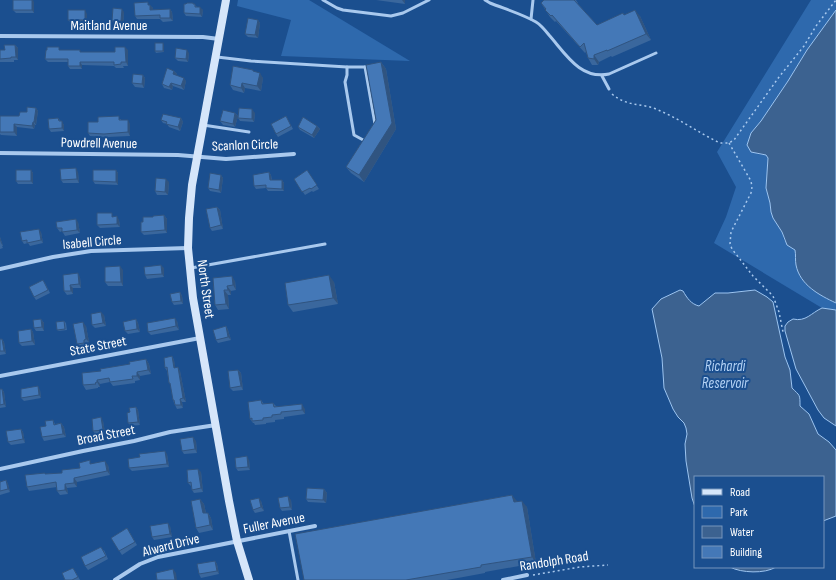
<svg xmlns="http://www.w3.org/2000/svg" width="836" height="580" font-family="'Sofia Sans Condensed',sans-serif">
<style>
.green{fill:#2e69ad}
.water{fill:#3c6290;stroke:#9cc4f0}
.lines{fill:none;stroke-linecap:round;stroke-linejoin:round}
.path{stroke:#a9c9ee;stroke-width:1.5;stroke-dasharray:2 3;stroke-linecap:butt}
.service{stroke:#a9c9ee;stroke-width:3}
.minor{stroke:#a9c9ee;stroke-width:4}
.secondary{stroke:#d6e6fa;stroke-width:8}
.wall{fill:#3a679d}
.shaded-wall{fill:#305480}
.building{fill:#4478b7;stroke:#305480}
.labels{text-anchor:middle;dominant-baseline:central;stroke-width:4;stroke-linejoin:round;paint-order:stroke}
.street-label{font-size:14px;fill:#fff;stroke:#1b4f8f}
.water-label{font-size:15px;font-style:italic;fill:#b5d3f5;stroke:#1b4f8f}
</style>
<rect width="100%" height="100%" fill="#1b4f8f"/>
<!-- green -->
<g class="green">
<polygon points="238,0 309,0 410,61 281,56 291,20 237,6"/>
<polygon points="811,0 836,0 836,10 807,50 788,81 761,121 751,133 757,154 766,155 768,158 766,188 770,203 771,212 782,232 784,240 795,250 795,257 811,289 822,296 836,303 836,310 822,308 714,243 726,217 736,187 717,152"/>
</g>
<!-- water -->
<g class="water">
<path d="M 836,10 L 836,303 C 819,295 800,285 796,265 C 795,260 796,255 795,250 L 787,245 L 782,232 L 773,218 L 771,212 L 770,203 L 766,188 L 768,158 L 766,155 L 751,152 L 747,145 L 751,133 L 761,121 L 788,81 L 807,50 Z"/>
<path d="M 680,290 L 683,291 C 687,298 691,304 699,306 L 715,293 L 728,293 L 755,290 L 767,297 L 773,302 L 785,357 L 790,370 L 792,388 C 800,396 800,394 800,406 L 809,414 L 818,434 L 829,442 L 836,450 L 836,516 L 823,521 L 823,477 L 695,477 L 695,507 L 692,498 L 686,461 L 685,444 L 687,434 L 686,428 L 684,423 L 678,417 L 673,409 L 664,388 L 662,358 L 652,309 L 661,299 Z"/>
<path d="M 822,308 L 836,310 L 836,426 L 824,418 L 818,410 L 796,369 L 785,331 L 785,326 L 788,322 L 793,319 C 806,322 811,313 822,308 Z"/>
<path d="M 730,567 L 776,567 C 765,574 741,573 730,567 Z"/>
</g>
<g class="lines">
<!-- path -->
<g class="path">
<path d="M 612,94 C 629,108 641,102 658,110 C 680,119 699,133 720,143 L 729,143 L 734,140 L 779,77 L 804,46 L 816,26 L 836,0"/>
<polyline points="729,143 751,181 752,187 751,193 731,232 730,244 732,249 753,276 773,296 779,312 783,332"/>
<polyline points="533,575 580,567 608,565"/>
</g>
<!-- service -->
<g class="service">
<polyline points="323,0 337,8 343,10 391,16 403,13 429,0"/>
<path d="M 485,0 L 490,3 C 505,9 522,14 536,22 C 541,25 545,30 549,35 C 565,53 580,80 609,74 L 656,53"/>
<polyline points="531,19 533,0"/>
<polyline points="217,57 251,61 347,67 369,67"/>
<polyline points="347,67 347,75 345,82 354,135 365,141"/>
<polyline points="365,67 375,124"/>
<polyline points="602,76 609,89"/>
<polyline points="203,125 249,132"/>
<polyline points="191,268 325,244"/>
<polyline points="289,531 298,580"/>
</g>
<!-- minor -->
<g class="minor">
<polyline points="0,36 203,37 219,39"/>
<polyline points="0,153 178,155 226,159 294,154"/>
<polyline points="0,269 53,257 91,251 188,248"/>
<polyline points="0,376 200,338"/>
<polyline points="0,469 83,451 134,441 170,432 216,425"/>
<polyline points="115,580 140,564 158,557 315,526"/>
<polyline points="503,580 527,575"/>
</g>
<!-- secondary -->
<polyline class="secondary" points="226,0 192,185 189,218 188,248 193,298 229,501 237,541 249,580"/>
</g>
<!-- wall -->
<g class="wall">
<polygon points="376,0 405,0 405,4"/>
<polygon points="544,0 576,0 578,3 578,4 597,25 623,13 624,15 640,16 651,40 612,57 611,56 599,62 598,65 592,65 588,58 586,52 585,53 556,21 555,22 550,17 541,3"/>
<polygon points="34,2 34,13 16,13 13,10"/>
<polygon points="193,3 197,7 203,10 202,17 186,16 184,13 186,4"/>
<polygon points="149,5 153,8 153,10 170,9 172,12 173,21 163,22 160,19 137,19 135,16"/>
<polygon points="124,12 123,25 114,24 112,21"/>
<polygon points="87,14 87,23 71,24 68,20"/>
<polygon points="258,20 260,23 258,38 248,37 245,34"/>
<polygon points="15,45 18,48 18,60 14,60 14,62 0,62 0,50 5,50"/>
<polygon points="164,45 164,52 156,53 155,51"/>
<polygon points="61,50 81,52 115,52 128,50 128,66 123,66 124,68 116,68 114,66 82,65 82,69 70,69 68,66 68,62 48,62 45,59"/>
<polygon points="189,53 188,62 178,61 175,58"/>
<polygon points="381,62 386,69 396,129 364,182 351,173 346,167 376,120"/>
<polygon points="174,71 177,74 176,75 186,81 184,90 173,86 172,90 164,88 162,84"/>
<polygon points="254,72 263,78 261,91 245,88 244,93 233,90 230,85"/>
<polygon points="143,75 145,78 144,88 135,87 132,83"/>
<polygon points="36,108 38,111 36,125 35,125 34,129 17,127 17,136 1,135 0,134 0,116 19,116 27,112"/>
<polygon points="235,113 238,116 235,127 223,125 220,121"/>
<polygon points="255,113 254,122 240,121 238,118"/>
<polygon points="286,116 293,129 278,137 276,134"/>
<polygon points="58,118 64,125 64,131 51,132 49,129"/>
<polygon points="181,118 183,122 180,131 169,127 167,124 163,123 161,120"/>
<polygon points="121,119 121,120 130,124 130,136 107,137 90,136 88,133 98,122"/>
<polygon points="317,126 320,129 314,138 300,130 298,127"/>
<polygon points="31,170 33,173 33,184 18,184 16,181"/>
<polygon points="116,170 118,173 118,185 95,184 93,181"/>
<polygon points="307,170 319,189 313,192 312,191 305,195 294,179"/>
<polygon points="78,172 79,183 63,183 61,180"/>
<polygon points="269,172 271,175 272,180 282,180 284,183 284,191 268,191 266,188 256,189 254,186"/>
<polygon points="221,175 223,178 221,193 210,191 208,188"/>
<polygon points="169,182 168,195 157,195 155,191"/>
<polygon points="217,207 220,210 223,229 212,231 210,228"/>
<polygon points="164,215 167,219 167,233 144,235 141,232 143,222 153,217"/>
<polygon points="114,217 119,220 120,227 100,228 97,225"/>
<polygon points="78,222 80,233 65,236 62,231 60,232 57,228"/>
<polygon points="41,232 43,243 30,246 28,243 24,244 22,241"/>
<polygon points="0,237 3,246 2,246 3,248 0,249"/>
<polygon points="164,268 164,277 147,279 145,275"/>
<polygon points="123,270 123,286 108,286 105,282"/>
<polygon points="63,275 80,277 81,288 73,288 73,294 67,295 64,291"/>
<polygon points="213,278 235,281 236,290 231,291 231,295 228,295 229,309 218,310 215,305"/>
<polygon points="334,282 338,304 293,312 288,305"/>
<polygon points="45,283 50,293 36,300 34,297"/>
<polygon points="180,292 182,296 183,304 174,305 172,302"/>
<polygon points="104,315 106,326 95,328 92,325"/>
<polygon points="41,319 44,323 44,331 36,331 34,328"/>
<polygon points="136,319 138,323 140,332 128,334 125,331"/>
<polygon points="64,321 66,323 67,330 59,331 57,330"/>
<polygon points="177,321 179,330 151,335 148,332"/>
<polygon points="86,326 89,342 86,343 87,346 79,348 77,344"/>
<polygon points="226,326 228,330 231,340 218,343 216,340"/>
<polygon points="31,329 33,332 35,345 22,346 19,343"/>
<polygon points="0,339 2,339 4,342 6,354 0,355"/>
<polygon points="172,356 174,360 175,368 180,371 186,402 182,402 183,408 177,409 174,403 173,400 171,385 169,383 167,371 165,368"/>
<polygon points="146,359 149,364 151,374 140,376 140,380 135,381 135,383 113,386 110,382 100,384 100,387 98,387 98,388 86,390 83,385 101,371 130,364"/>
<polygon points="238,370 241,373 243,390 233,391 230,388"/>
<polygon points="0,389 2,389 4,392 6,407 0,408"/>
<polygon points="40,390 41,398 24,401 21,398"/>
<polygon points="261,400 264,404 273,403 276,406 305,409 305,414 284,417 284,419 275,420 275,422 266,423 266,424 255,425 254,423 253,423 250,419"/>
<polygon points="136,407 138,410 140,425 131,426 128,423 130,412"/>
<polygon points="53,420 55,424 61,423 64,427 66,437 44,441 42,437 46,426"/>
<polygon points="103,421 105,433 96,435 93,431"/>
<polygon points="21,429 23,432 25,443 11,445 8,442"/>
<polygon points="196,441 197,453 184,454 182,451"/>
<polygon points="167,454 169,467 132,471 129,468"/>
<polygon points="249,460 250,470 238,471 236,468"/>
<polygon points="92,464 108,465 110,475 77,482 77,487 67,488 68,494 60,495 57,491 57,487 29,491 27,487 46,474 62,473 80,468"/>
<polygon points="201,472 203,492 194,493 192,490 191,486 188,483"/>
<polygon points="6,480 8,484 10,492 0,495 0,482"/>
<polygon points="324,489 327,493 326,503 308,502 306,499"/>
<polygon points="200,499 204,504 206,513 208,513 211,518 213,530 199,533 196,528"/>
<polygon points="291,500 292,510 282,511 280,508"/>
<polygon points="261,501 264,511 255,513 253,510"/>
<polygon points="517,502 527,507 536,563 485,572 485,573 447,580 304,580"/>
<polygon points="170,526 172,537 154,540 152,537"/>
<polygon points="127,528 137,545 122,555 111,538"/>
<polygon points="104,550 108,559 88,570 85,566"/>
<polygon points="215,561 217,564 219,574 201,578 199,574"/>
<polygon points="75,571 80,580 65,580"/>
</g>
<!-- shaded-wall -->
<g class="shaded-wall">
<polygon points="32,0 33,0 34,2 34,13 32,10"/>
<polygon points="402,0 405,0 405,4"/>
<polygon points="150,5 153,8 153,13 150,10"/>
<polygon points="200,7 203,10 202,17 200,14"/>
<polygon points="122,9 124,12 123,25 121,21"/>
<polygon points="170,9 172,12 173,21 170,18"/>
<polygon points="85,10 87,14 87,23 85,20"/>
<polygon points="635,10 640,16 651,40 646,34"/>
<polygon points="258,20 260,23 258,38 255,35"/>
<polygon points="163,43 164,45 164,52 163,51"/>
<polygon points="15,45 18,48 18,60 16,57"/>
<polygon points="125,47 128,50 128,66 126,62"/>
<polygon points="187,50 189,53 188,62 186,59"/>
<polygon points="594,55 599,62 598,65 594,59"/>
<polygon points="80,62 82,65 82,69 80,66"/>
<polygon points="381,62 386,69 396,129 364,182 359,175 392,123"/>
<polygon points="174,71 177,74 176,78 173,74"/>
<polygon points="260,73 263,78 261,91 257,86"/>
<polygon points="143,75 145,78 144,88 142,84"/>
<polygon points="184,78 186,81 184,90 181,86"/>
<polygon points="171,83 173,86 172,90 169,87"/>
<polygon points="242,83 245,88 244,93 241,88"/>
<polygon points="36,108 38,111 36,125 34,122"/>
<polygon points="252,109 255,113 254,122 252,119"/>
<polygon points="235,113 238,116 235,127 233,124"/>
<polygon points="181,118 183,122 180,131 178,127"/>
<polygon points="128,120 130,124 130,136 128,132"/>
<polygon points="62,121 64,125 64,131 62,128"/>
<polygon points="33,122 35,125 34,129 32,126"/>
<polygon points="14,124 17,127 17,136 14,132"/>
<polygon points="317,126 320,129 314,138 312,135"/>
<polygon points="76,168 78,172 79,183 77,179"/>
<polygon points="31,170 33,173 33,184 31,181"/>
<polygon points="116,170 118,173 118,185 116,182"/>
<polygon points="269,172 271,175 272,183 270,180"/>
<polygon points="221,175 223,178 221,193 219,190"/>
<polygon points="166,179 169,182 168,195 165,192"/>
<polygon points="282,180 284,183 284,191 282,189"/>
<polygon points="217,207 220,210 223,229 221,225"/>
<polygon points="164,215 167,219 167,233 165,230"/>
<polygon points="117,216 119,220 120,227 117,224"/>
<polygon points="76,219 78,222 80,233 77,230"/>
<polygon points="39,229 41,232 43,243 41,240"/>
<polygon points="0,237 3,246 1,243 0,240"/>
<polygon points="161,265 164,268 164,277 162,274"/>
<polygon points="120,266 123,270 123,286 121,282"/>
<polygon points="78,273 80,277 81,288 79,284"/>
<polygon points="329,275 334,282 338,304 333,298"/>
<polygon points="232,276 235,281 236,290 233,285"/>
<polygon points="70,285 73,288 73,294 71,291"/>
<polygon points="227,286 231,291 231,295 228,290"/>
<polygon points="224,290 228,295 229,309 226,304"/>
<polygon points="180,292 182,296 183,304 181,301"/>
<polygon points="101,312 104,315 106,326 103,323"/>
<polygon points="175,318 177,321 179,330 176,326"/>
<polygon points="41,319 44,323 44,331 42,327"/>
<polygon points="136,319 138,323 140,332 137,329"/>
<polygon points="83,322 86,326 89,342 86,339"/>
<polygon points="226,326 228,330 231,340 228,337"/>
<polygon points="31,329 33,332 35,345 32,341"/>
<polygon points="2,339 4,342 6,354 4,351"/>
<polygon points="172,356 174,360 176,371 174,368"/>
<polygon points="146,359 149,364 151,374 148,370"/>
<polygon points="178,367 180,371 186,402 183,398"/>
<polygon points="238,370 241,373 243,390 241,386"/>
<polygon points="137,372 140,376 140,380 137,376"/>
<polygon points="97,380 100,384 100,387 97,382"/>
<polygon points="38,386 40,390 41,398 39,395"/>
<polygon points="2,389 4,392 6,407 4,404"/>
<polygon points="180,399 182,402 183,408 181,405"/>
<polygon points="302,404 305,409 305,414 302,410"/>
<polygon points="136,407 138,410 140,425 138,422"/>
<polygon points="101,417 103,421 105,433 103,430"/>
<polygon points="61,423 64,427 66,437 63,434"/>
<polygon points="21,429 23,432 25,443 23,439"/>
<polygon points="193,437 196,441 197,453 195,449"/>
<polygon points="165,451 167,454 169,467 167,464"/>
<polygon points="247,456 249,460 250,470 248,467"/>
<polygon points="105,461 108,465 110,475 107,471"/>
<polygon points="198,469 201,472 203,492 201,488"/>
<polygon points="74,478 77,482 77,487 74,483"/>
<polygon points="6,480 8,484 10,492 8,489"/>
<polygon points="65,484 67,488 68,494 65,490"/>
<polygon points="324,489 327,493 326,503 323,500"/>
<polygon points="512,495 517,501 518,509 514,502"/>
<polygon points="288,496 291,500 292,510 290,507"/>
<polygon points="259,498 261,501 264,511 261,507"/>
<polygon points="200,499 204,504 207,518 203,513"/>
<polygon points="522,501 527,507 536,563 532,557"/>
<polygon points="208,513 211,518 213,530 210,525"/>
<polygon points="168,523 170,526 172,537 170,534"/>
<polygon points="215,561 217,564 219,574 217,571"/>
<polygon points="173,569 176,573 177,580 175,580"/>
</g>
<!-- building -->
<g class="building">
<rect x="13" y="0" width="19" height="10"/>
<polygon points="544,0 574,0 597,25 623,13 624,15 635,10 646,34 607,51 607,50 594,55 594,59 588,58 584,43 580,47 552,15 551,16 545,10 546,9 541,3"/>
<polygon points="148,2 148,5 150,5 150,10 170,9 170,18 160,18 160,15 135,16 134,3"/>
<polygon points="187,3 193,3 193,4 195,4 195,7 200,7 200,14 184,13 184,4 186,4"/>
<polygon points="113,8 122,9 121,21 112,21"/>
<rect x="68" y="10" width="17" height="10"/>
<polygon points="248,18 258,20 255,35 245,34"/>
<rect x="155" y="43" width="8" height="8"/>
<polygon points="4,45 15,45 16,57 11,57 11,58 0,59 0,50 5,50"/>
<polygon points="47,47 59,47 59,50 80,50 80,52 115,52 115,47 125,47 126,62 121,62 121,64 114,65 114,62 80,62 80,66 68,66 68,59 45,59 46,50 47,50"/>
<polygon points="176,48 187,50 186,59 175,58"/>
<polygon points="381,62 392,123 359,175 346,167 376,120 366,65"/>
<polygon points="233,66 253,70 253,71 260,73 257,86 242,83 241,88 230,85"/>
<polygon points="167,68 174,71 173,74 184,78 181,86 171,83 169,87 162,84"/>
<polygon points="133,74 143,75 142,84 132,83"/>
<polygon points="27,107 36,108 34,122 33,122 32,126 14,124 14,132 0,132 0,116 19,116 20,112 27,112"/>
<polygon points="239,108 252,109 252,119 238,118"/>
<polygon points="223,110 235,113 233,124 220,121"/>
<polygon points="163,114 181,118 178,127 166,124 167,122 161,120"/>
<polygon points="119,116 119,120 128,120 128,132 104,134 88,133 88,122 98,122 98,117"/>
<polygon points="286,116 291,126 276,134 271,124"/>
<polygon points="303,117 317,126 312,135 298,127"/>
<polygon points="58,118 59,121 62,121 62,128 49,129 48,119"/>
<polygon points="76,168 77,179 61,180 60,169"/>
<rect x="16" y="170" width="15" height="11"/>
<polygon points="93,170 116,170 116,182 93,181"/>
<polygon points="307,170 317,185 311,189 310,188 302,192 294,179"/>
<polygon points="269,172 270,180 282,180 282,189 266,188 266,185 254,186 253,175"/>
<polygon points="210,173 221,175 219,190 208,188"/>
<polygon points="156,178 166,179 165,192 155,191"/>
<polygon points="217,207 221,225 210,228 206,209"/>
<polygon points="97,213 112,213 112,217 117,216 117,224 97,225"/>
<polygon points="164,215 165,230 141,232 141,222 143,222 143,217 153,217 153,216"/>
<polygon points="76,219 77,230 62,232 62,228 57,228 56,222"/>
<polygon points="39,229 41,240 27,243 27,240 22,241 20,232"/>
<polygon points="161,265 162,274 145,275 144,267"/>
<polygon points="120,266 121,282 105,282 105,267"/>
<polygon points="78,273 79,284 70,285 71,291 64,291 63,275"/>
<polygon points="329,275 333,298 288,305 285,283"/>
<polygon points="232,276 233,285 227,286 228,290 224,290 226,304 215,305 213,278"/>
<polygon points="43,280 48,290 34,297 29,287"/>
<polygon points="180,292 181,301 172,302 170,294"/>
<polygon points="101,312 103,323 92,325 91,314"/>
<polygon points="175,318 176,326 148,332 147,323"/>
<polygon points="41,319 42,327 34,328 33,320"/>
<polygon points="136,319 137,329 125,331 123,322"/>
<polygon points="64,321 65,329 57,330 56,322"/>
<polygon points="83,322 86,339 84,340 84,343 77,344 73,324"/>
<polygon points="226,326 228,337 216,340 213,330"/>
<polygon points="31,329 32,341 19,343 18,331"/>
<polygon points="0,339 2,339 4,351 0,351"/>
<polygon points="172,356 174,368 178,367 183,398 180,399 181,405 175,405 174,400 173,400 170,383 169,383 167,367 165,368 164,358"/>
<polygon points="146,359 148,370 137,372 137,376 132,376 133,379 110,382 109,378 97,380 97,382 95,383 96,384 83,385 82,373 101,371 100,369 130,364 129,362"/>
<polygon points="238,370 241,386 230,388 228,371"/>
<polygon points="38,386 39,395 21,398 21,389"/>
<polygon points="0,389 2,389 4,404 0,405"/>
<polygon points="261,400 262,404 273,403 274,407 302,404 302,410 281,412 281,414 272,415 272,417 263,418 263,420 252,421 252,418 250,419 248,402"/>
<polygon points="136,407 138,422 128,423 127,413 130,412 129,408"/>
<polygon points="101,417 103,430 93,431 92,419"/>
<polygon points="53,420 54,425 61,423 63,434 42,437 40,427 46,426 45,421"/>
<polygon points="21,429 23,439 8,442 6,431"/>
<polygon points="193,437 195,449 182,451 180,439"/>
<polygon points="165,451 167,464 129,468 128,459 140,457 139,454"/>
<polygon points="247,456 248,467 236,468 235,458"/>
<polygon points="90,460 90,464 105,461 107,471 74,478 74,483 65,484 65,490 57,491 56,482 27,487 25,475 45,473 45,474 62,473 62,470 80,468 79,463"/>
<polygon points="198,469 201,488 192,490 191,482 188,483 187,470"/>
<polygon points="6,480 8,489 0,491 0,482"/>
<polygon points="307,488 324,489 323,500 306,499"/>
<polygon points="512,495 514,502 522,501 532,557 481,565 481,567 406,580 304,580 295,534"/>
<polygon points="288,496 290,507 280,508 278,498"/>
<polygon points="259,498 261,507 253,510 250,500"/>
<polygon points="200,499 203,513 208,513 210,525 196,528 191,501"/>
<polygon points="168,523 170,534 152,537 150,526"/>
<polygon points="127,528 135,542 119,551 111,538"/>
<polygon points="101,547 106,556 85,566 81,557"/>
<polygon points="215,561 217,571 199,574 197,564"/>
<polygon points="73,568 78,577 72,580 65,580 62,573"/>
<polygon points="173,569 175,580 157,580 156,573"/>
</g>
<g class="labels">
<!-- street labels -->
<g class="street-label">
<text x="109" y="25">Maitland Avenue</text>
<text transform="translate(99 143) rotate(1)">Powdrell Avenue</text>
<text transform="translate(245 145) rotate(-2)">Scanlon Circle</text>
<text transform="translate(92 242) rotate(-5)">Isabell Circle</text>
<text transform="translate(206 289) rotate(82)">North Street</text>
<text transform="translate(98 346) rotate(-11)">State Street</text>
<text transform="translate(106 435) rotate(-11)">Broad Street</text>
<text transform="translate(274 523) rotate(-11)">Fuller Avenue</text>
<text transform="translate(171 545) rotate(-14)">Alward Drive</text>
<text transform="translate(554 561) rotate(-9)">Randolph Road</text>
</g>
<!-- water labels -->
<g class="water-label">
<text x="725" y="366">Richardi<tspan x="725" dy="17">Reservoir</tspan></text>
</g>
</g>
<!-- legend -->
<rect x="694" y="476" width="130" height="92" fill="#1b4f8f" stroke="#7695bc"/>
<rect x="702" y="489" width="20" height="6" fill="#d6e6fa" stroke="#7695bc"/>
<text x="730" y="496" font-size="12" fill="#ffffff">Road</text>
<rect x="702" y="506" width="20" height="12" fill="#2e69ad" stroke="#7695bc"/>
<text x="730" y="516" font-size="12" fill="#ffffff">Park</text>
<rect x="702" y="526" width="20" height="12" fill="#3c6290" stroke="#7695bc"/>
<text x="730" y="536" font-size="12" fill="#ffffff">Water</text>
<rect x="702" y="546" width="20" height="12" fill="#4478b7" stroke="#7695bc"/>
<text x="730" y="556" font-size="12" fill="#ffffff">Building</text>
</svg>
